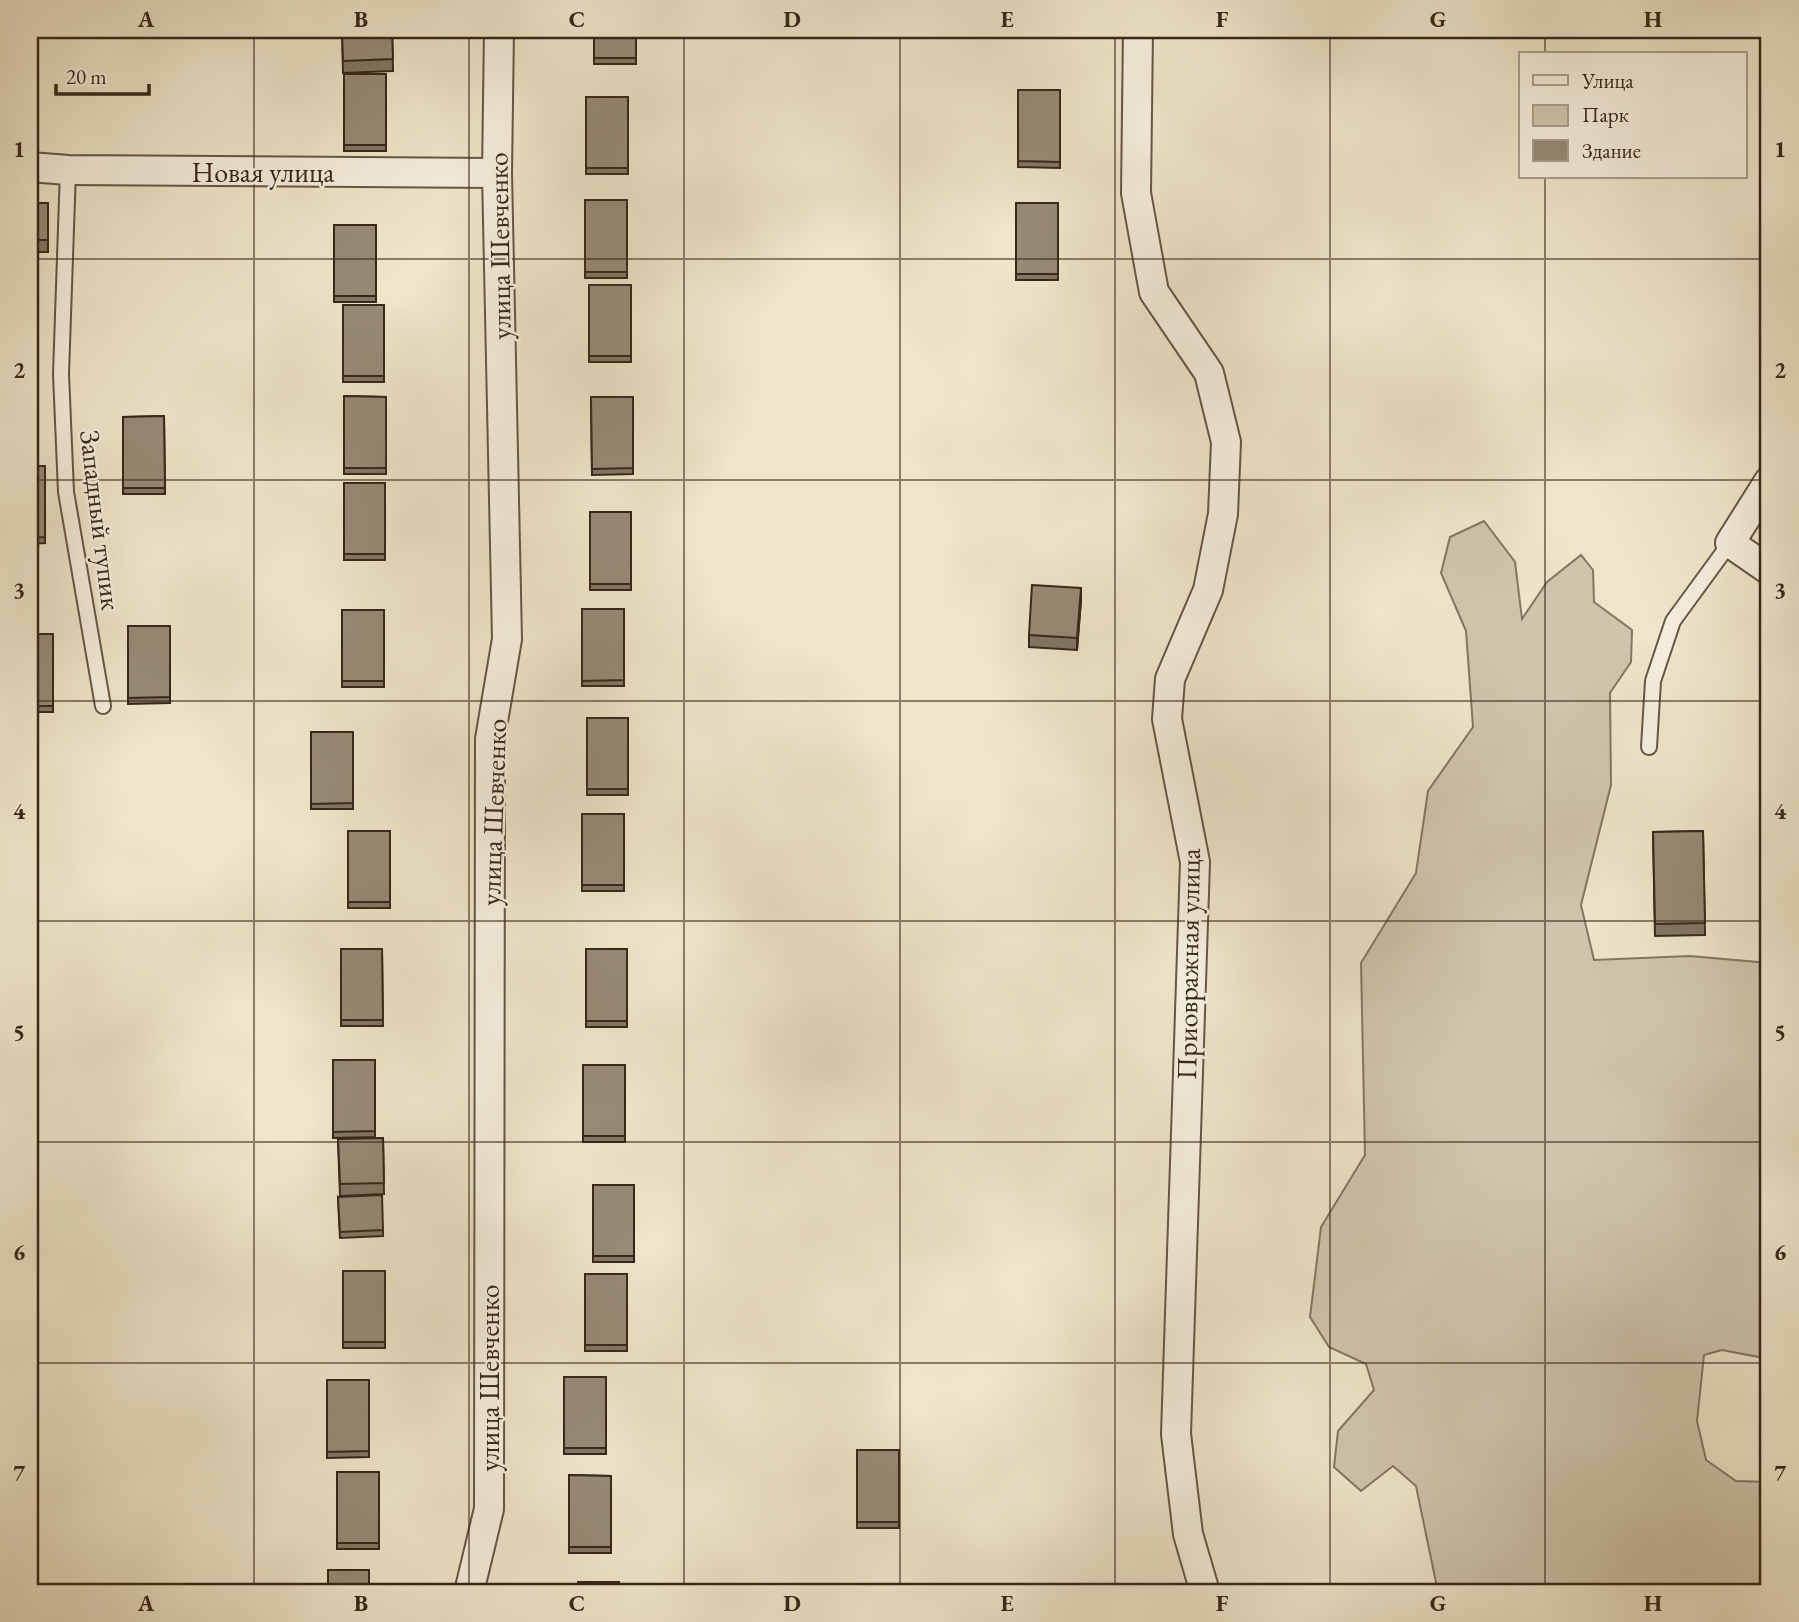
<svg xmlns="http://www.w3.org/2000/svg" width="1799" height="1622" font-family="'EB Garamond',serif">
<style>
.green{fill:#cfc5ac;stroke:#837663;stroke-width:2}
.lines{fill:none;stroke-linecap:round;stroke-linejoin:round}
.lane-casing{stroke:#655646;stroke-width:18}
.street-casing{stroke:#655646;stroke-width:32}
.lane{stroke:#f4eedd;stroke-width:14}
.street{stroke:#f4eedd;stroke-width:28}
.wall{fill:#817765;stroke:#37271a;stroke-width:2}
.shaded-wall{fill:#696153;stroke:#37271a;stroke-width:2}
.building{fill:#968a76;stroke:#37271a;stroke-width:2}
.grid{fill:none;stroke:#37271a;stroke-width:2;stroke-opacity:0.55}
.labels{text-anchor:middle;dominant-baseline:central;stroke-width:5;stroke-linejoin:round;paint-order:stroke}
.street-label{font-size:28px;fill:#37271a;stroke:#f4eedd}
.neatline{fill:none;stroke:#37271a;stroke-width:2.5}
.grid-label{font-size:23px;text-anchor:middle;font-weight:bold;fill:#37271a}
</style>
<rect width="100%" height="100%" fill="#eee5ca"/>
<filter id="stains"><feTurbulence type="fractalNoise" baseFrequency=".00286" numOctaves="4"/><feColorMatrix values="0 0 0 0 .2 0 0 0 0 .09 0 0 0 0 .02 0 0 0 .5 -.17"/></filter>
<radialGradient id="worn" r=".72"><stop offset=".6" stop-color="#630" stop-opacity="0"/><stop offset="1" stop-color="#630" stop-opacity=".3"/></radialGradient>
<!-- green -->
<polygon class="green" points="1484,521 1515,562 1522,619 1547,582 1581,555 1593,570 1594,602 1632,630 1631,662 1610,693 1611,785 1581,905 1594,960 1690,956 1769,963 1769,1359 1722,1350 1704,1355 1697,1421 1706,1460 1736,1481 1769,1482 1769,1592 1438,1592 1416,1486 1393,1466 1361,1491 1334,1467 1338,1431 1374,1390 1366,1364 1329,1347 1310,1317 1321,1227 1365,1155 1361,963 1416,873 1428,791 1473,727 1466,631 1441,573 1450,537"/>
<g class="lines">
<defs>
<g id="lane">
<polyline points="68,170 61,374 66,492 103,706"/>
<polyline points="1649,747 1653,681 1673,621 1730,543"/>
</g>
<g id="street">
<polyline points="1138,30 1136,193 1154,292 1209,373 1226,442 1223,514 1208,590 1170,679 1167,719 1195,862 1176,1434 1188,1534 1205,1592"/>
<polyline points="30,167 68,170 497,173"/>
<polyline points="1769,481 1730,543 1769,570"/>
<polyline points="469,1592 489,1509 490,739 507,639 497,173 499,30"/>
</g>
</defs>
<!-- lane casing -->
<use href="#lane" class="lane-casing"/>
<!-- street casing -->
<use href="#street" class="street-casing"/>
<!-- lane -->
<use href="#lane" class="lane"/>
<!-- street -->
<use href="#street" class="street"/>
</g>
<!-- wall -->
<g class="wall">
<polygon points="342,30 392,30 393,71 343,73"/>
<rect x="594" y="30" width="42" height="34"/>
<rect x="344" y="74" width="42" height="77"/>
<polygon points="1018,90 1060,90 1060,168 1018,167"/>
<rect x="586" y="97" width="42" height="77"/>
<rect x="585" y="200" width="42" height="78"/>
<rect x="30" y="203" width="18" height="49"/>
<rect x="1016" y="203" width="42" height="77"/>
<rect x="334" y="225" width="42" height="77"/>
<rect x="589" y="285" width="42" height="77"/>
<rect x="343" y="305" width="41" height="77"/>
<polygon points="344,396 386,397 386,474 344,474"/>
<polygon points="591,397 633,397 633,474 592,475"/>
<polygon points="164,416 165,494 123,494 123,417"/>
<polygon points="30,466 45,466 45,543 30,544"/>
<rect x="344" y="483" width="41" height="77"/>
<rect x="590" y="512" width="41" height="78"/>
<polygon points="1081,600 1077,650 1029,647 1029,635"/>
<rect x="582" y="609" width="42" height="77"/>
<rect x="342" y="610" width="42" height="77"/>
<polygon points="128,626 170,626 170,703 128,704"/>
<rect x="30" y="634" width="23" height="78"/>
<rect x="587" y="718" width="41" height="77"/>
<rect x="311" y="732" width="42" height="77"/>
<rect x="582" y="814" width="42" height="77"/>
<rect x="348" y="831" width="42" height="77"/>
<polygon points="1703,831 1705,935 1655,936 1653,832"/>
<polygon points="341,949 382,949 383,1026 341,1026"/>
<rect x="586" y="949" width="41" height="78"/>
<polygon points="333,1060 375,1060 375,1137 333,1138"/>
<rect x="583" y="1065" width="42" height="77"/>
<polygon points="383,1138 384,1194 340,1196 338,1139"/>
<rect x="593" y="1185" width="41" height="77"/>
<polygon points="338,1197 383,1230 383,1236 340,1238"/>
<rect x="343" y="1271" width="42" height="77"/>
<rect x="585" y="1274" width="42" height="77"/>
<rect x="564" y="1377" width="42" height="77"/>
<polygon points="327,1380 369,1380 369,1457 327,1458"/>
<rect x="857" y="1450" width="42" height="78"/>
<rect x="337" y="1472" width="42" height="77"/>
<polygon points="569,1475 611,1476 611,1553 569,1553"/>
</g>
<!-- shaded-wall -->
<polygon class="shaded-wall" points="1081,588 1081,600 1077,650 1077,638"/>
<!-- building -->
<g class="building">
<polygon points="342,30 392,30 393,59 343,61"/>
<rect x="594" y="30" width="42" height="28"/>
<rect x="344" y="74" width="42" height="71"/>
<polygon points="1018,90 1060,90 1060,162 1018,161"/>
<rect x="586" y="97" width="42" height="71"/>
<rect x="585" y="200" width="42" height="72"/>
<rect x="30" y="203" width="18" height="37"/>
<rect x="1016" y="203" width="42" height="71"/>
<rect x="334" y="225" width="42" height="71"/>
<rect x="589" y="285" width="42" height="71"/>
<rect x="343" y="305" width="41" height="71"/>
<polygon points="344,396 386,397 386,468 344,468"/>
<polygon points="591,397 633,397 633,468 592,469"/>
<polygon points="164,416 165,488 123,488 123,417"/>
<polygon points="30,466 45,466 45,537 30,538"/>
<rect x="344" y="483" width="41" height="71"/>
<rect x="590" y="512" width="41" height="72"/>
<polygon points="1032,585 1081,588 1077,638 1029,635"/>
<polygon points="582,609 624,609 624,680 582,681"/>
<rect x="342" y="610" width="42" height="71"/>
<polygon points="128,626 170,626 170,697 128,698"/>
<rect x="30" y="634" width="23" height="72"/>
<rect x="587" y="718" width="41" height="71"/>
<polygon points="311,732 353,732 353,803 311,804"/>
<rect x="582" y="814" width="42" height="71"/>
<rect x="348" y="831" width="42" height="71"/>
<polygon points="1703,831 1705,923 1655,924 1653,832"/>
<polygon points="341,949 382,949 383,1020 341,1020"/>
<rect x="586" y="949" width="41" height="72"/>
<polygon points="333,1060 375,1060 375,1131 333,1132"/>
<rect x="583" y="1065" width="42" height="71"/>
<polygon points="383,1138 384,1183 340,1184 338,1139"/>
<rect x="593" y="1185" width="41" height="71"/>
<polygon points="382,1195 383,1230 340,1232 338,1197"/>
<rect x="343" y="1271" width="42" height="71"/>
<rect x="585" y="1274" width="42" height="71"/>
<rect x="564" y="1377" width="42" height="71"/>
<polygon points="327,1380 369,1380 369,1451 327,1452"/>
<rect x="857" y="1450" width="42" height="72"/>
<rect x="337" y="1472" width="42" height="71"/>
<polygon points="569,1475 611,1476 611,1547 569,1547"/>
<rect x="328" y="1570" width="41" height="22"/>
<rect x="578" y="1582" width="41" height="10"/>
</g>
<!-- grid -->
<path class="grid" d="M 254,30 L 254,1592M 469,30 L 469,1592M 684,30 L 684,1592M 900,30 L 900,1592M 1115,30 L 1115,1592M 1330,30 L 1330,1592M 1545,30 L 1545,54M 1545,177 L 1545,1592M 30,259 L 1769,259M 30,480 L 1769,480M 30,701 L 1769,701M 30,921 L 1769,921M 30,1142 L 1769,1142M 30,1363 L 1769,1363"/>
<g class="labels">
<!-- street labels -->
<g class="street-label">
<text x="263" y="172">Новая улица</text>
<text transform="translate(499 246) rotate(-91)">улица Шевченко</text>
<text transform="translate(101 520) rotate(83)">Западный тупик</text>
<text transform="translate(493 812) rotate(-88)">улица Шевченко</text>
<text transform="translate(1188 964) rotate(-89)">Приовражная улица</text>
<text transform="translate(489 1378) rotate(-90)">улица Шевченко</text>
</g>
</g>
<!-- margin -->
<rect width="1799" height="1622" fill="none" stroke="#eee5ca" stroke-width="77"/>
<!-- legend -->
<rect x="1519" y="52" width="228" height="126" fill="#f4eedd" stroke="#a89e8f" stroke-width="2"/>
<rect x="1533" y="75" width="35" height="10" fill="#f4eedd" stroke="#a89e8f" stroke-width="2"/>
<text x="1582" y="88" font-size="21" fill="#37271a">Улица</text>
<rect x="1533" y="105" width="35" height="21" fill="#cfc5ac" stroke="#a89e8f" stroke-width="2"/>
<text x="1582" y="122" font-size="21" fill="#37271a">Парк</text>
<rect x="1533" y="140" width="35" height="21" fill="#968a76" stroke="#a89e8f" stroke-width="2"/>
<text x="1582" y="158" font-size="21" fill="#37271a">Здание</text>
<!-- scale -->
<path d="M56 84v10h93v-10" fill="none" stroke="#37271a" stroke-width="3.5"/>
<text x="66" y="84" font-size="21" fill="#37271a" stroke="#f4eedd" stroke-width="5" paint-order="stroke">20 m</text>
<rect x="38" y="38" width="1722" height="1546" class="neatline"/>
<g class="grid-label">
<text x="146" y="27">A</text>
<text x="361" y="27">B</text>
<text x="577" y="27">C</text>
<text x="792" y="27">D</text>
<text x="1007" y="27">E</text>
<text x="1222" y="27">F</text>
<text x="1438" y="27">G</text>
<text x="1653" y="27">H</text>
<text x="19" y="157">1</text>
<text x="1780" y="157">1</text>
<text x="19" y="378">2</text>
<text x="1780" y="378">2</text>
<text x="19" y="598">3</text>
<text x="1780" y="598">3</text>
<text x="19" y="819">4</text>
<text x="1780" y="819">4</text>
<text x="19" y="1040">5</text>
<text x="1780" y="1040">5</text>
<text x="19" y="1260">6</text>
<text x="1780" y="1260">6</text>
<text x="19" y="1481">7</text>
<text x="1780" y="1481">7</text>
<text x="146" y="1611">A</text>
<text x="361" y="1611">B</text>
<text x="577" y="1611">C</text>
<text x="792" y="1611">D</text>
<text x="1007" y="1611">E</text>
<text x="1222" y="1611">F</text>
<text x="1438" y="1611">G</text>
<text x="1653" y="1611">H</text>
</g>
<rect width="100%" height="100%" filter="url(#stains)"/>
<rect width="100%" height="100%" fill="url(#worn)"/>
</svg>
